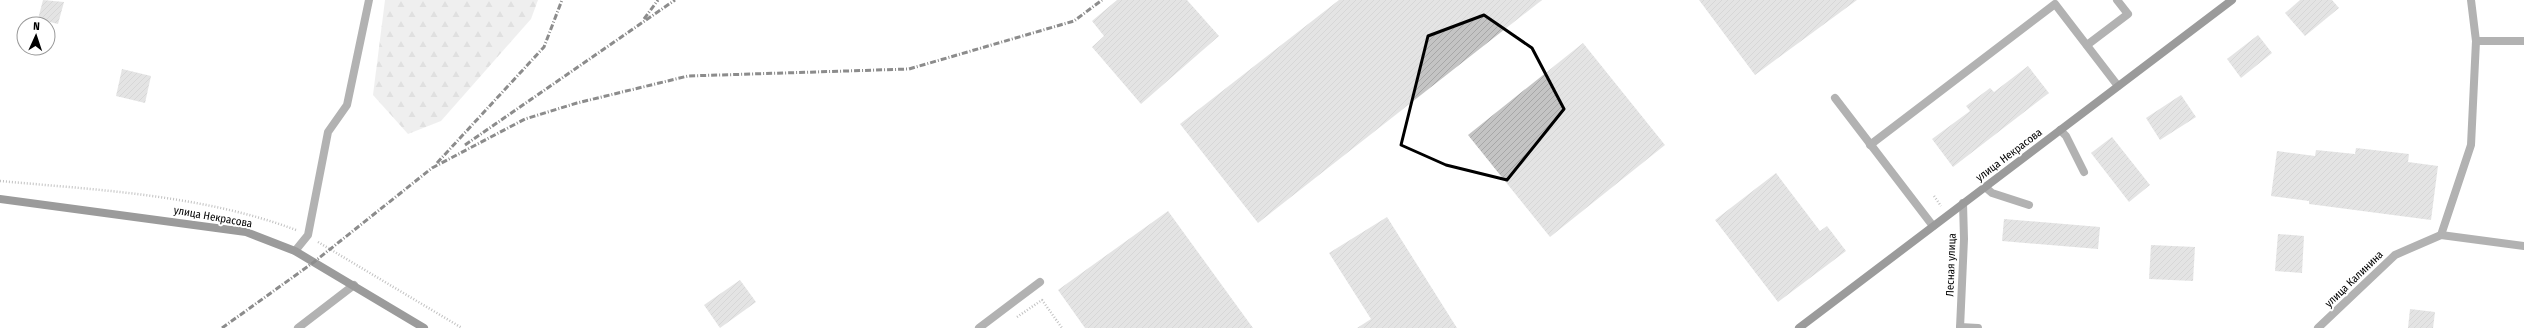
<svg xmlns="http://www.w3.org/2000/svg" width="2524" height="328" font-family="'Fira Sans Condensed',sans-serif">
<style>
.forest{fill:url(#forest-firs)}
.building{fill:url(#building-hatch)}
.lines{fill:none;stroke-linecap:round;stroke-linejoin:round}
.path{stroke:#777;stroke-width:2.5;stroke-dasharray:1 2;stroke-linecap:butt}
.lane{stroke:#555;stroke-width:8}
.street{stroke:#555;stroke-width:8}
.secondary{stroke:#222;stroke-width:8}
.rail{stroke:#000;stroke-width:3;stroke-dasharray:6 2 1 2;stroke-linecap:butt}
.marked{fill:none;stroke:#000;stroke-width:3;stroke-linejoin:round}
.labels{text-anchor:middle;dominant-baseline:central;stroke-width:4;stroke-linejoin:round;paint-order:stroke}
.street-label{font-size:11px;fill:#000;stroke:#fff}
</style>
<defs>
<pattern id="forest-firs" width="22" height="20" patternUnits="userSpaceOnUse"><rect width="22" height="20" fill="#dcdcdc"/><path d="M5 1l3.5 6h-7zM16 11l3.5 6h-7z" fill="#bbb"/></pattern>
<pattern id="building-hatch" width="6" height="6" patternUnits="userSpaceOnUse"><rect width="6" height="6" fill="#c4c4c4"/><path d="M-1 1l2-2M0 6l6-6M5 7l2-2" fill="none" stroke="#a7a7a7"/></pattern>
</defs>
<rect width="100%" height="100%" fill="#fff"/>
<!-- forest -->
<polygon class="forest" points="385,0 538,0 531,19 441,121 408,134 373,95"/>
<!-- building -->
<g class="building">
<polygon points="43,0 64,2 58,24 38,19"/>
<polygon points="1117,0 1187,0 1219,36 1141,104 1092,47 1104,36 1092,21"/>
<polygon points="1339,0 1542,0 1258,223 1180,124"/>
<polygon points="1699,0 1857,0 1755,75"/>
<polygon points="2300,0 2332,0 2339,8 2305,36 2285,13"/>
<polygon points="2258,35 2272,53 2241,78 2227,59"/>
<polygon points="1583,43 1665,145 1550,237 1468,135"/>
<polygon points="2028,66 2049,93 1953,167 1932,139 1970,111 1966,106 1990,88 1994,92"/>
<polygon points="122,69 151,76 145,103 116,96"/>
<polygon points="2181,95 2196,117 2160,140 2146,118"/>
<polygon points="2112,137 2150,185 2129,202 2091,153"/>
<polygon points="2356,148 2409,154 2408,162 2438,166 2431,220 2309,204 2309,201 2271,196 2277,151 2315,156 2316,150 2355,154"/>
<polygon points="1776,173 1820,231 1827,226 1846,251 1778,302 1715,220"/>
<polygon points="1168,211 1253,328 1085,328 1058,290"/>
<polygon points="1387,217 1457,328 1357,328 1371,319 1329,253"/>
<polygon points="2004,219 2100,227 2098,249 2002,241"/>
<polygon points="2278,234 2304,236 2302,273 2275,271"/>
<polygon points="2151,245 2195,247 2193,281 2149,279"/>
<polygon points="740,280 756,302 720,328 704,305"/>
<polygon points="2410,309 2435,312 2433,328 2408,328"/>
</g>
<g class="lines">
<!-- path -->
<g class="path">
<path d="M 0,181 C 99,190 203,195 296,230"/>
<polyline points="1934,196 1941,206"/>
<polyline points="318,242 462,328"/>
<polyline points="1017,317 1042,300 1062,328"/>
</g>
<!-- lane -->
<g class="lane">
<polyline points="2476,41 2524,41"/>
<polyline points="2087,45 2128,14 2117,0"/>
<polyline points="1835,98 1933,226"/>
<polyline points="2060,130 2066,136 2084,172"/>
<polyline points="1870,145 2055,4 2118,86"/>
<polyline points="1985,187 1992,193 2029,205"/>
<polyline points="2441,235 2471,145 2476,41 2471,0"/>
<polyline points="295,251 308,235 328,132 347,105 369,0"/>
<polyline points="298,328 354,285"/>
<polyline points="979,328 1040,282"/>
</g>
<!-- street -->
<g class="street">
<polyline points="1960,327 1978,328"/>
<polyline points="1960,328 1964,239 1963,203"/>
<polyline points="2318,328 2395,255 2441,235 2524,246"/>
</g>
<!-- secondary -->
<g class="secondary">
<polyline points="0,199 246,232 295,251 424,328"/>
<polyline points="1799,328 2232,0"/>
</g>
<!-- rail -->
<g class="rail">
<polyline points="644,19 658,0"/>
<polyline points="465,145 675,0"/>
<polyline points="437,163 544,47 562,0"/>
<polyline points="222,328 314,262 432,168 525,119 577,103 688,76 909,69 1074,21 1102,0"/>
</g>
</g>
<!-- marked area -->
<path d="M0 0H2524V328H0ZM 1484,15 L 1532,48 L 1564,109 L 1507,180 L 1446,165 L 1401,145 L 1428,36 Z" fill="#fff" fill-opacity=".55" fill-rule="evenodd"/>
<path class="marked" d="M 1484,15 L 1532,48 L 1564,109 L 1507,180 L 1446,165 L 1401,145 L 1428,36 Z"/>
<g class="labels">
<!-- street labels -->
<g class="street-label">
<text transform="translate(2009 155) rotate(-37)">улица Некрасова</text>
<text transform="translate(213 217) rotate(10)">улица Некрасова</text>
<text transform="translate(1951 265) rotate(-88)">Лесная улица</text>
<text transform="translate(2354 279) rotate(-44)">улица Калинина</text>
</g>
</g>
<!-- north arrow -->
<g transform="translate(36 36) rotate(3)"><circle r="19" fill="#ffffff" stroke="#999999"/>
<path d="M0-3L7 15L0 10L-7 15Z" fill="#000000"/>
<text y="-6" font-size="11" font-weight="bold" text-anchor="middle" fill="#000000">N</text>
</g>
</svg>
